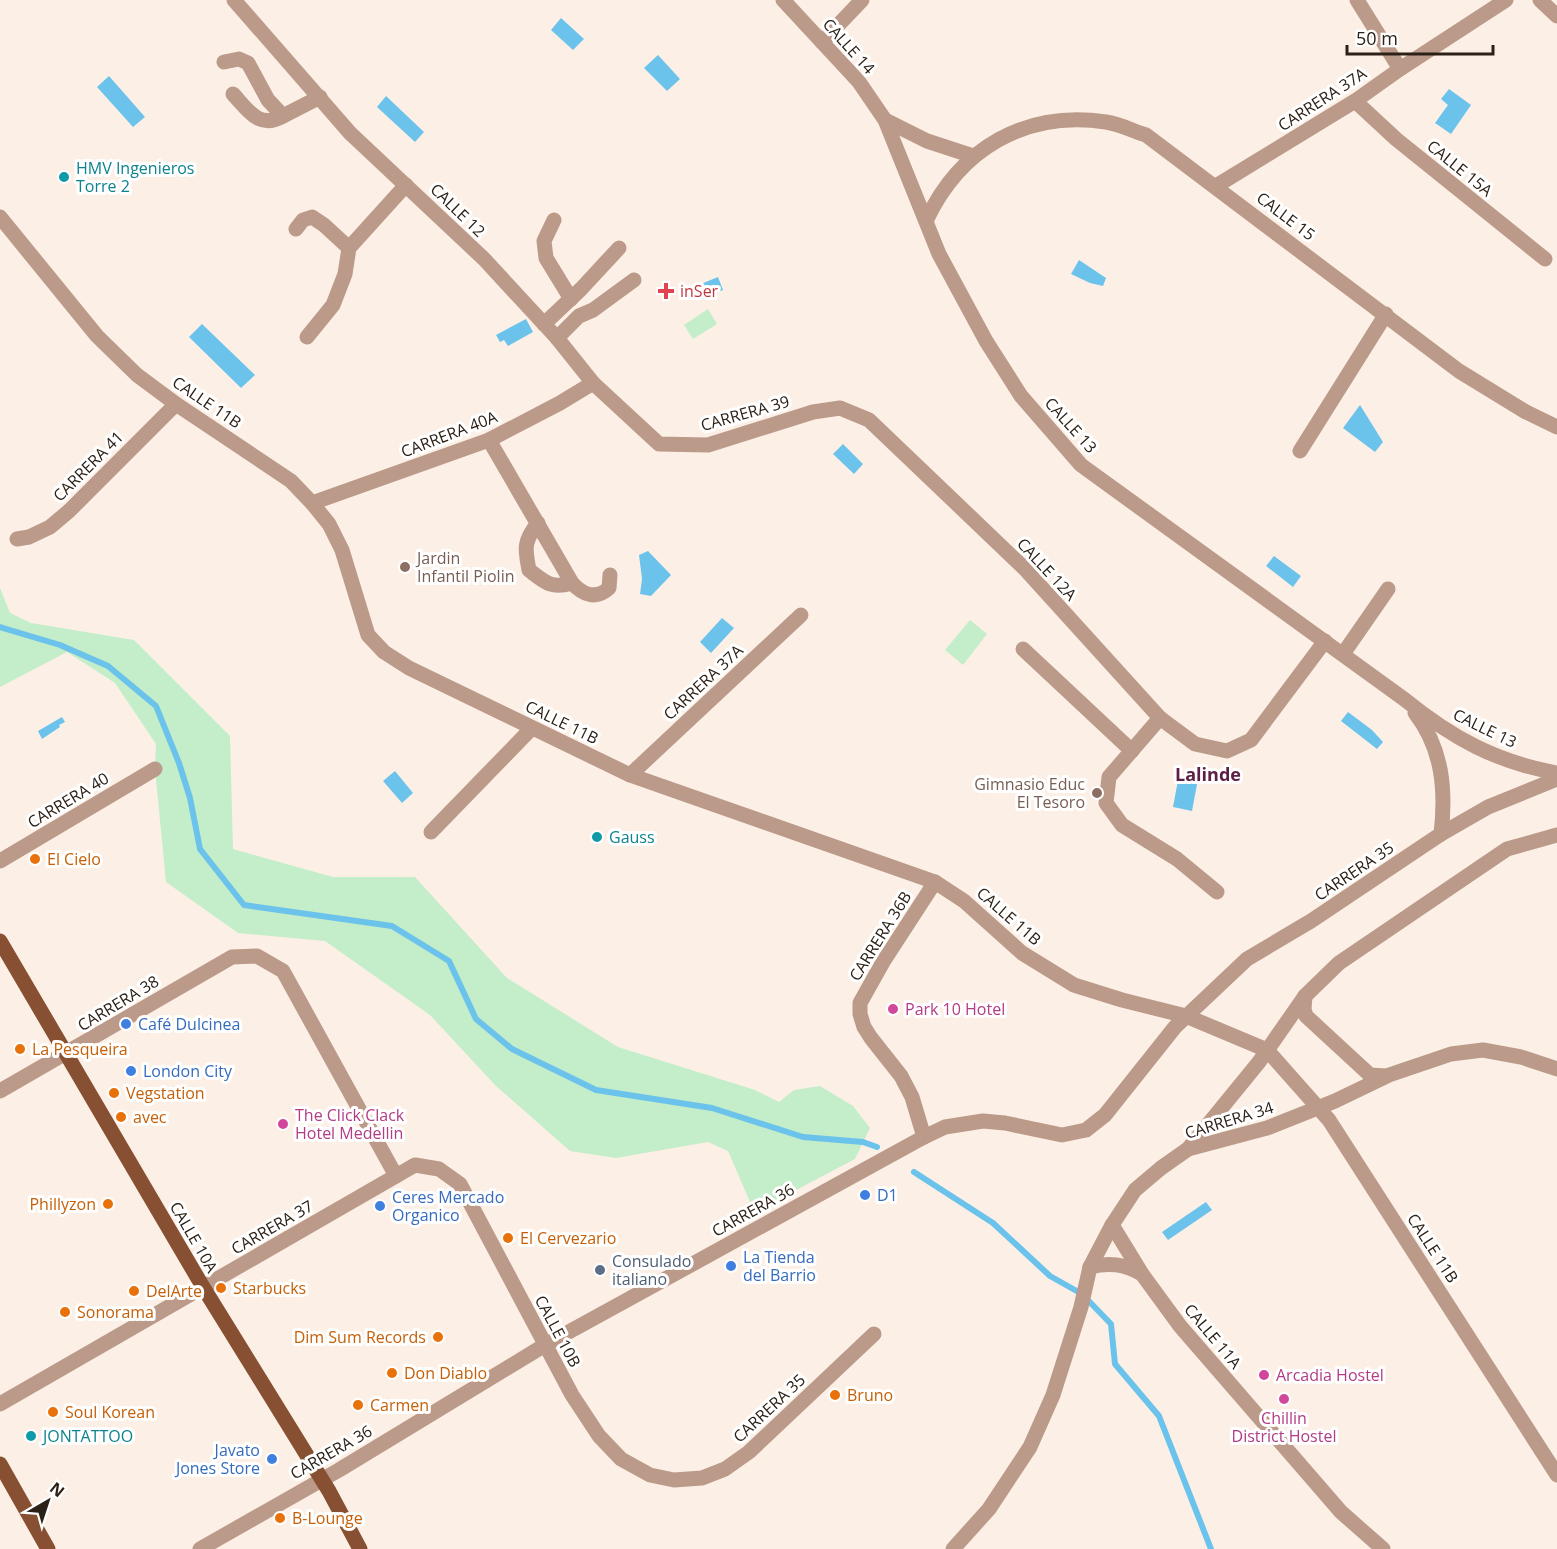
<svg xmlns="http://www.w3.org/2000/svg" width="1557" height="1549" font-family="'Open Sans',sans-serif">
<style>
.green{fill:#c4edc9}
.water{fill:#6bc3ec}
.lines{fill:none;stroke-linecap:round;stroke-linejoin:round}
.stream{stroke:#6bc3ec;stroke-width:6}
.minor{stroke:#bc9a8a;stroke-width:15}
.major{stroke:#885032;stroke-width:15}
.culture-dot{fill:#0f9aa8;stroke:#fff;stroke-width:2}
.health-dot{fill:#e0444e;stroke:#fff;stroke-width:2}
.education-dot{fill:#8d6e63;stroke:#fff;stroke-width:2}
.food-dot{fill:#e8710a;stroke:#fff;stroke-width:2}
.hotel-dot{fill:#d1479c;stroke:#fff;stroke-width:2}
.shop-dot{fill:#3f7fe0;stroke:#fff;stroke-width:2}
.service-dot{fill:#5c6f8a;stroke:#fff;stroke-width:2}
.labels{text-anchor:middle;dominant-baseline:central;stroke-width:6;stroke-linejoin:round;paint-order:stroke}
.street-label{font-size:16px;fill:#2c2117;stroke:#fff}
.culture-label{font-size:16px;fill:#0d838f;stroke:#fff;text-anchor:start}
.health-label{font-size:16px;fill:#be3a42;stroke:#fff;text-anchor:start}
.education-label{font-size:16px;fill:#785e54;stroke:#fff;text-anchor:start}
.food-label{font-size:16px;fill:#c56008;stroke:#fff;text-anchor:start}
.hotel-label{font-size:16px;fill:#b23c85;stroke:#fff;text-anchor:start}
.shop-label{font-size:16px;fill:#366cbe;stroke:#fff;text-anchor:start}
.service-label{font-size:16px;fill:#4e5e75;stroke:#fff;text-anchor:start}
.neighbourhood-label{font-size:18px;font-weight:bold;fill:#5d2044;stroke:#fff}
</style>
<rect width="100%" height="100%" fill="#fcf0e6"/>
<!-- green -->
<g class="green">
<polygon points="708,309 717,324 693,339 684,325"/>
<polygon points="0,588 10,613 31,623 134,640 230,736 233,849 333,877 415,877 507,978 618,1047 755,1090 779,1102 794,1090 820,1086 853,1106 870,1128 855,1159 762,1208 750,1202 728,1151 708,1142 616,1158 570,1151 496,1086 430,1015 325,941 238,933 166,882 155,769 156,744 115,683 67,652 0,687"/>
<polygon points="970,620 987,634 963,665 945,650"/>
</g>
<!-- water -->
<g class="water">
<polygon points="561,18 584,39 573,50 551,30"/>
<polygon points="658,55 680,79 667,91 644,68"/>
<polygon points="109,76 145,117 133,127 97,87"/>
<polygon points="1449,89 1471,105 1451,134 1435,123 1448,105 1441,99"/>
<polygon points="386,96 424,132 415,142 377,107"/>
<polygon points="1079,260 1106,278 1103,286 1090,283 1071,274"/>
<polygon points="718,277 723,290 702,299 696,286"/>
<polygon points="526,319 533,332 508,346 504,340 500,342 496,335"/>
<polygon points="202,324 255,375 241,388 189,337"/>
<polygon points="1360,405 1383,442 1375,452 1343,428"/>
<polygon points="843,444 863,464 854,474 833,454"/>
<polygon points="648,551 671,575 651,596 640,594 642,579 639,555"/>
<polygon points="1274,556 1301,576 1293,587 1266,566"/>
<polygon points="722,618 734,628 711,653 700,642"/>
<polygon points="1348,712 1372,730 1383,742 1377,749 1341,721"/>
<polygon points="62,717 65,722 59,725 60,727 42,739 38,731"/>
<polygon points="395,771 413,793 402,803 383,781"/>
<polygon points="1179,775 1198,779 1192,811 1173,807"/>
<polygon points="1206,1202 1212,1210 1168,1240 1162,1232"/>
</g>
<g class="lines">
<!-- stream -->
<g class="stream">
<polyline points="0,627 60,645 108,666 156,706 179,763 190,798 200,849 244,905 392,926 449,961 476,1019 512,1049 596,1090 712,1108 803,1137 863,1142 877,1147"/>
<polyline points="914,1172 993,1223 1050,1276 1082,1294 1111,1324 1115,1364 1159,1416 1211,1549"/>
</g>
<!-- minor -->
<g class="minor">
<polyline points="234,0 350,133 484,259 557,338 593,383 659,444 708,445 813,412 840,408 869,420 1024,568 1160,718 1195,744 1227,751 1251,740 1325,641"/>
<path d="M 783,0 L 859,82 L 885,120 L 939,254 L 986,341 L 1021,396 L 1081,465 L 1404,699 C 1452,738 1496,762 1557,773"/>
<polyline points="1357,0 1400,69"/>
<polyline points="1540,0 1557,16"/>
<polyline points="822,42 862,0"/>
<polyline points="224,62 239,59 248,63 268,100 283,116 320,97"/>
<path d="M 233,94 C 248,110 259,130 283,116"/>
<polyline points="1355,101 1396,139 1545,259"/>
<polyline points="885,120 927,141 973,156"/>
<polyline points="1216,186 1355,101 1400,69 1506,0"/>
<polyline points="0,217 97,336 137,375 176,404 291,481 312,503 329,524 342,550 368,635 384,652 409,668 630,775 935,882 964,901 1022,953 1074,985 1122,1000 1186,1016 1267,1050 1329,1120 1557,1475"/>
<polyline points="554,220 544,241 546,258 571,299"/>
<path d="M 926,221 C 960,148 1026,110 1106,122 C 1120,124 1133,131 1146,135 L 1459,371 L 1526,412 L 1557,427"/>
<polyline points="296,229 303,220 312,217 324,225 349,248"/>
<polyline points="544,324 581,289 619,248"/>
<polyline points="307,337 333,305 345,274 349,248 406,185"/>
<polyline points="557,338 579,316 593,310 634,280"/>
<path d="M 489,440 L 572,583 C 583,595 596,600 609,588 L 610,575"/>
<polyline points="1300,451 1386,314"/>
<polyline points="312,503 489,440 560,403 593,383"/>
<path d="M 538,523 C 523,542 525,549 529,570 C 546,583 551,589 572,583"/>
<polyline points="17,539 29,537 50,527 69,511 176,404"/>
<polyline points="1023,649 1132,751"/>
<polyline points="1343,654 1388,589"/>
<path d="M 1415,713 C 1443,749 1446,791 1441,834"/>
<polyline points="1160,718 1109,777 1106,803 1122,825 1177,859 1217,892"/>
<polyline points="630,775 801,615"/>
<polyline points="431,832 532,728"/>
<polyline points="0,861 155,769"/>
<polyline points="1305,996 1304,1009 1306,1016 1370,1075 1386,1076"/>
<polyline points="0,1091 232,957 257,956 283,971 396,1176"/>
<polyline points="924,1137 912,1097 901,1076 871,1038 864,1027 860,1014 860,1003 883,962 935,882"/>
<polyline points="1188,1149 1259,1062 1305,996 1339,963 1507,849 1557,835"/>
<polyline points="1112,1225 1142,1274 1180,1326 1341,1512 1383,1549"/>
<path d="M 1090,1267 C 1109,1262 1124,1264 1142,1274"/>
<polyline points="0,1404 415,1165 439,1169 460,1184 572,1395 599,1436 621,1459 650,1475 674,1480 702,1478 725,1469 749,1452 874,1334"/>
<polyline points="200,1549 339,1470 545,1345 924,1137 945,1127 983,1121 1005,1123 1062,1135 1086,1130 1105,1115 1175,1027 1247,959 1311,921 1441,834 1488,807 1557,779"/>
<polyline points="953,1549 989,1509 1030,1447 1053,1395 1081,1307 1090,1267 1112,1225 1135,1190 1161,1168 1188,1149 1267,1128 1335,1101 1389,1075 1451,1054 1483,1050 1521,1057 1557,1069"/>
</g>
<!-- major -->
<g class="major">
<polyline points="0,941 203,1287 329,1491 360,1549"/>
<polyline points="0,1464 48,1549"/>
</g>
</g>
<!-- markers -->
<g class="culture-dot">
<circle cx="64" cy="177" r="6"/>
<circle cx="597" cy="837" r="6"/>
<circle cx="31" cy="1436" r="6"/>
</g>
<path class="health-dot" d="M663 282h6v6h6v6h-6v6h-6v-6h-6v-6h6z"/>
<g class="education-dot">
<circle cx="405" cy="567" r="6"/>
<circle cx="1097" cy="793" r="6"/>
</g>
<g class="food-dot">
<circle cx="35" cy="859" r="6"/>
<circle cx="20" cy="1049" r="6"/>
<circle cx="114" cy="1093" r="6"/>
<circle cx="121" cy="1117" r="6"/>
<circle cx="108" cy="1204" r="6"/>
<circle cx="508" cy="1238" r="6"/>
<circle cx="221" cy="1288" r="6"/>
<circle cx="134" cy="1291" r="6"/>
<circle cx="65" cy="1312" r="6"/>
<circle cx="438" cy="1337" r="6"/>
<circle cx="392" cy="1373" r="6"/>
<circle cx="835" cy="1395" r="6"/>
<circle cx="358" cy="1405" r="6"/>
<circle cx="53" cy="1412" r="6"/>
<circle cx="280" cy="1518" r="6"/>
</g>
<g class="hotel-dot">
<circle cx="893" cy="1009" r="6"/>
<circle cx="283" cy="1124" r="6"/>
<circle cx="1264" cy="1375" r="6"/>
<circle cx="1284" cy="1399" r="6"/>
</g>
<g class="shop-dot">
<circle cx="126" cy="1024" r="6"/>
<circle cx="131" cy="1071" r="6"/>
<circle cx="865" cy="1195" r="6"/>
<circle cx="380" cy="1206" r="6"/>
<circle cx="731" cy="1266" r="6"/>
<circle cx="272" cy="1459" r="6"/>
</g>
<circle class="service-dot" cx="600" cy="1270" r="6"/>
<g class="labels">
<!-- street labels -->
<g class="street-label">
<text transform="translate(849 46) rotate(48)">CALLE 14</text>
<text transform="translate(1322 99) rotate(-33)">CARRERA 37A</text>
<text transform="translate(1460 168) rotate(39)">CALLE 15A</text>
<text transform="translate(458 210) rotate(44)">CALLE 12</text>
<text transform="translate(1286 216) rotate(37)">CALLE 15</text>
<text transform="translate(207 402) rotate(34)">CALLE 11B</text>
<text transform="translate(745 413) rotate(-16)">CARRERA 39</text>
<text transform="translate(1071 425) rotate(48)">CALLE 13</text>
<text transform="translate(449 434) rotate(-21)">CARRERA 40A</text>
<text transform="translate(88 466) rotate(-45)">CARRERA 41</text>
<text transform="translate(1047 569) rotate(47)">CALLE 12A</text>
<text transform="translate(703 682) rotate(-43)">CARRERA 37A</text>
<text transform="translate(562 722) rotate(26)">CALLE 11B</text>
<text transform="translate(1485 728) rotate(26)">CALLE 13</text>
<text transform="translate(68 800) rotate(-31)">CARRERA 40</text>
<text transform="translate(1354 871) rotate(-34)">CARRERA 35</text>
<text transform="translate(1009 916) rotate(41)">CALLE 11B</text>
<text transform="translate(880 936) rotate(-58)">CARRERA 36B</text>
<text transform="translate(118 1003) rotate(-31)">CARRERA 38</text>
<text transform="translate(1229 1120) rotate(-17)">CARRERA 34</text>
<text transform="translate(753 1210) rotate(-29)">CARRERA 36</text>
<text transform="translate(272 1227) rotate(-30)">CARRERA 37</text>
<text transform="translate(194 1237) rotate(60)">CALLE 10A</text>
<text transform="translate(1433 1248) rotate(57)">CALLE 11B</text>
<text transform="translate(558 1331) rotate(62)">CALLE 10B</text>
<text transform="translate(1213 1336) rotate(50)">CALLE 11A</text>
<text transform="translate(769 1408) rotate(-43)">CARRERA 35</text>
<text transform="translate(331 1452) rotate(-30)">CARRERA 36</text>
</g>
<!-- culture labels -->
<g class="culture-label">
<text x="76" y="168">HMV Ingenieros<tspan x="76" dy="18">Torre 2</tspan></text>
<text x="609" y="837">Gauss</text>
<text x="43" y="1436">JONTATTOO</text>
</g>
<!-- health labels -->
<g class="health-label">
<text x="680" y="291">inSer</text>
</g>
<!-- education labels -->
<g class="education-label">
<text x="417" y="558">Jardin<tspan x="417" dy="18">Infantil Piolin</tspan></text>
<text x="1085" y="784" text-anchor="end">Gimnasio Educ<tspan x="1085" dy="18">El Tesoro</tspan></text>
</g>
<!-- food labels -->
<g class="food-label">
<text x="47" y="859">El Cielo</text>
<text x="32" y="1049">La Pesqueira</text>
<text x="126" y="1093">Vegstation</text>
<text x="133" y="1117">avec</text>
<text x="96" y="1204" text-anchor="end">Phillyzon</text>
<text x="520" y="1238">El Cervezario</text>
<text x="233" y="1288">Starbucks</text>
<text x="146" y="1291">DelArte</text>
<text x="77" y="1312">Sonorama</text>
<text x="426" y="1337" text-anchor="end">Dim Sum Records</text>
<text x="404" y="1373">Don Diablo</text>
<text x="847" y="1395">Bruno</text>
<text x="370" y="1405">Carmen</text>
<text x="65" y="1412">Soul Korean</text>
<text x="292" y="1518">B-Lounge</text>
</g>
<!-- hotel labels -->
<g class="hotel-label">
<text x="905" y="1009">Park 10 Hotel</text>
<text x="295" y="1115">The Click Clack<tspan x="295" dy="18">Hotel Medellin</tspan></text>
<text x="1276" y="1375">Arcadia Hostel</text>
<text x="1284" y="1418" text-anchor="middle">Chillin<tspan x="1284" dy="18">District Hostel</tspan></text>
</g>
<!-- shop labels -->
<g class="shop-label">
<text x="138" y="1024">Café Dulcinea</text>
<text x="143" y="1071">London City</text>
<text x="877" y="1195">D1</text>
<text x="392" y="1197">Ceres Mercado<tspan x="392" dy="18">Organico</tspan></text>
<text x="743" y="1257">La Tienda<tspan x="743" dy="18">del Barrio</tspan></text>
<text x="260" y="1450" text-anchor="end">Javato<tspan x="260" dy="18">Jones Store</tspan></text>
</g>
<!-- service labels -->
<g class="service-label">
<text x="612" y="1261">Consulado<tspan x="612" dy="18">italiano</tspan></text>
</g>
<!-- neighbourhood labels -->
<g class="neighbourhood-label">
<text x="1208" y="774">Lalinde</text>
</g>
</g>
<!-- north arrow -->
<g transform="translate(48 1501) rotate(39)" stroke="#ffffff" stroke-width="4.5" paint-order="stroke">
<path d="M0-4.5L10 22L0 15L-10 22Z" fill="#2c2117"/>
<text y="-9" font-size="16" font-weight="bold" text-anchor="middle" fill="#2c2117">N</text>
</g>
<!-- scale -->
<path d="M1347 45v9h146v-9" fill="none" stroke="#2c2117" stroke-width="3"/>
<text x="1356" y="45" font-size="18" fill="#2c2117" stroke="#ffffff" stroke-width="4.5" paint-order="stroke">50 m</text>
</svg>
